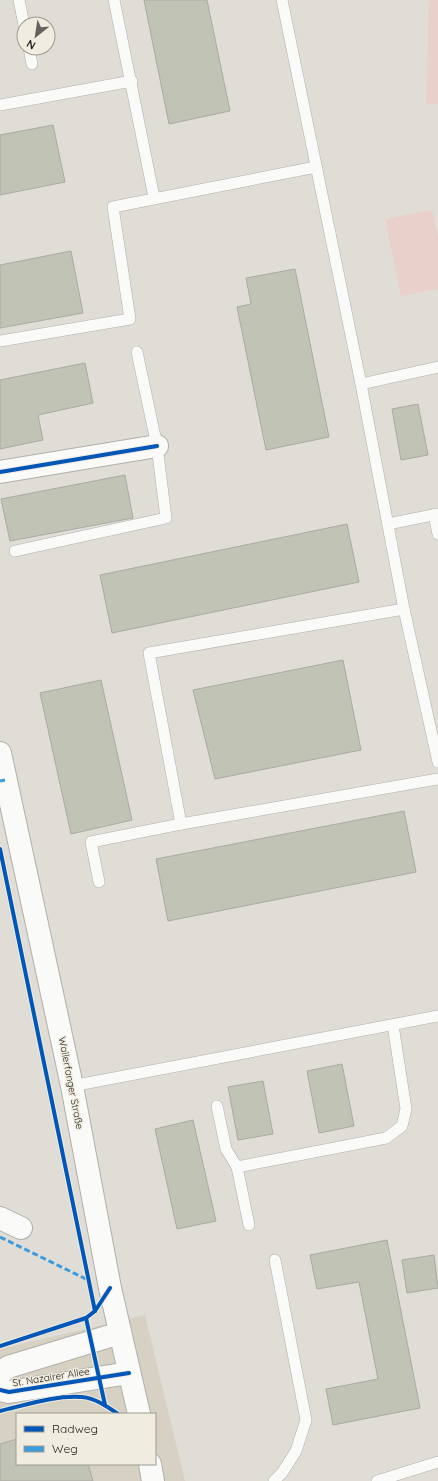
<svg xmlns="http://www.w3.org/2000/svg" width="438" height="1481" font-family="Quicksand,sans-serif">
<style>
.built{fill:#d6d1c3;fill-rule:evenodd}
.green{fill:#ead0ca}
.building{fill:#c1c3b4;stroke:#aaa9a4}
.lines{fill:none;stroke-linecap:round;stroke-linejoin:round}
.lane-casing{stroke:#b1afaa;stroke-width:12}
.street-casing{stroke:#b1afaa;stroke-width:24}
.secondary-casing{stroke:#b1afaa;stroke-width:24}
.lane{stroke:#fafaf9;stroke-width:11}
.street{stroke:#fafaf9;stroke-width:22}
.secondary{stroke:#fafaf9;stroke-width:22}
.quiet{stroke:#3c9bdf;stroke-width:3;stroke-dasharray:6 3;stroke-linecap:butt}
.cycleway-casing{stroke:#f0ece0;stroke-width:6}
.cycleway{stroke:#0057b8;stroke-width:4}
.labels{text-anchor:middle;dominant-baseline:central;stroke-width:3;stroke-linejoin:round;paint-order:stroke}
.street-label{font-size:10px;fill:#22211d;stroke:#f0ece0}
</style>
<rect width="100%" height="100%" fill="#e0ddd6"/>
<!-- built -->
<path class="built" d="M 145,1315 L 185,1481 L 0,1481 L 0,1349 ZM 17,1414 L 155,1414 L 155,1464 L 17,1464 Z"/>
<!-- green -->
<g class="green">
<polygon points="429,0 438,0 438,104 426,104"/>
<polygon points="432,210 438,238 438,289 401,296 385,219"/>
</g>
<!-- building -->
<g class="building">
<polygon points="144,0 207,0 230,111 169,124"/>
<polygon points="53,125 65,182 0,195 0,135"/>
<polygon points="71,251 83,313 0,328 0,265"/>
<polygon points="295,269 329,437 266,450 237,307 251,304 246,278"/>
<polygon points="85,363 93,403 38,415 43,440 0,449 0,380"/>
<polygon points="418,404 428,455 401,460 392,409"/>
<polygon points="125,475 133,518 10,541 1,499"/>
<polygon points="347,524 359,582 112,633 100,575"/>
<polygon points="343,660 361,750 215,779 193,690"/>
<polygon points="101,680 132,820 71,834 40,693"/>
<polygon points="404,811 416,872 168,921 156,859"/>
<polygon points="342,1064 354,1126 319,1133 307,1071"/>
<polygon points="263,1081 273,1134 238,1140 228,1087"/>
<polygon points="193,1120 216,1221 177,1229 155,1129"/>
<polygon points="387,1240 420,1408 333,1425 326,1389 378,1379 359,1282 317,1289 310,1255"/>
<polygon points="434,1255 438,1288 407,1293 402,1260"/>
<polygon points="17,1439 17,1464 88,1464 93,1481 0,1481 0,1444"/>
</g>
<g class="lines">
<defs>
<g id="lane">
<polyline points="19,0 24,25"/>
<polyline points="114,0 154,197"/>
<polyline points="282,0 361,384 404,609 438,762"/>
<polyline points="29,48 32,64"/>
<polyline points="0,105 132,81"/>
<polyline points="0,341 130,319 113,207 316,167"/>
<polyline points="361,384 438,367"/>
<polyline points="434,515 438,534"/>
<polyline points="388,524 438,514"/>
<polyline points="15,551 166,518 157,446 137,352"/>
<polyline points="404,609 149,653 181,824 438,779"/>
<polyline points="99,882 91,842 181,824"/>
<polyline points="72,1086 438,1016"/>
<polyline points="217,1106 226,1149 237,1167"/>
<polyline points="249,1225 237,1167 386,1138 402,1126 406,1109 393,1025"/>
<polyline points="274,1481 282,1473 296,1451 306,1420 275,1260"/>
<polyline points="377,1481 438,1462"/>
</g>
<g id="street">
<polyline points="0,472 157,446"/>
<polyline points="0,1218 21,1228"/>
</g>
<g id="secondary">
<polyline points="0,753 72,1086 110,1288 139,1414"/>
<polyline points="0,1374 8,1367 120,1333"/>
<polyline points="0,1390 9,1392 129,1373"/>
<polyline points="150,1464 153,1481"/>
</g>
</defs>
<!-- lane casing -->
<use href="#lane" class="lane-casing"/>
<!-- street casing -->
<use href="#street" class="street-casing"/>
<!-- secondary casing -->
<use href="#secondary" class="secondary-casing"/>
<!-- lane -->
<use href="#lane" class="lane"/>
<!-- street -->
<use href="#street" class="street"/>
<!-- secondary -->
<use href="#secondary" class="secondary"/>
<!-- quiet -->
<g class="quiet">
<polyline points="0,781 5,780"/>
<polyline points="0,1237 88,1280"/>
</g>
<defs>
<g id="cycleway">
<polyline points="0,472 157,446"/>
<polyline points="0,849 95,1311"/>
<polyline points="86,1318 105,1405"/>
<polyline points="0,1346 86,1318 95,1311 110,1288"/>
<polyline points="0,1390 9,1392 129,1373"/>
<path d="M 0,1411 C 26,1405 55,1395 82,1397 C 95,1398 108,1407 118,1414"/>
</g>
</defs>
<!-- cycleway casing -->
<use href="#cycleway" class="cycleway-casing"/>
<!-- cycleway -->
<use href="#cycleway" class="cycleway"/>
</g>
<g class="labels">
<!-- street labels -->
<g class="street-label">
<text transform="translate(71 1083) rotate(79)">Wallerfanger Straße</text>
<text transform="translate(51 1377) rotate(-9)">St. Nazairer Allee</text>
</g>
</g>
<!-- legend -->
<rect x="16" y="1413" width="140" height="52" fill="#f0ece0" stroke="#9e9b92"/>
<rect x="24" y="1426" width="20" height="6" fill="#0057b8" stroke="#9e9b92"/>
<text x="52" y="1433" font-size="12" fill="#22211d">Radweg</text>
<rect x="24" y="1446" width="20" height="6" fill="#3c9bdf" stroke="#9e9b92"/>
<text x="52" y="1453" font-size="12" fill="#22211d">Weg</text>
<!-- north arrow -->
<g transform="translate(36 36) rotate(210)"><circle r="19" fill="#f0ece0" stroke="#9e9b92"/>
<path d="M0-3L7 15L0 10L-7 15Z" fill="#64635e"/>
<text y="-6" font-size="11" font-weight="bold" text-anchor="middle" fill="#22211d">N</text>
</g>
</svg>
